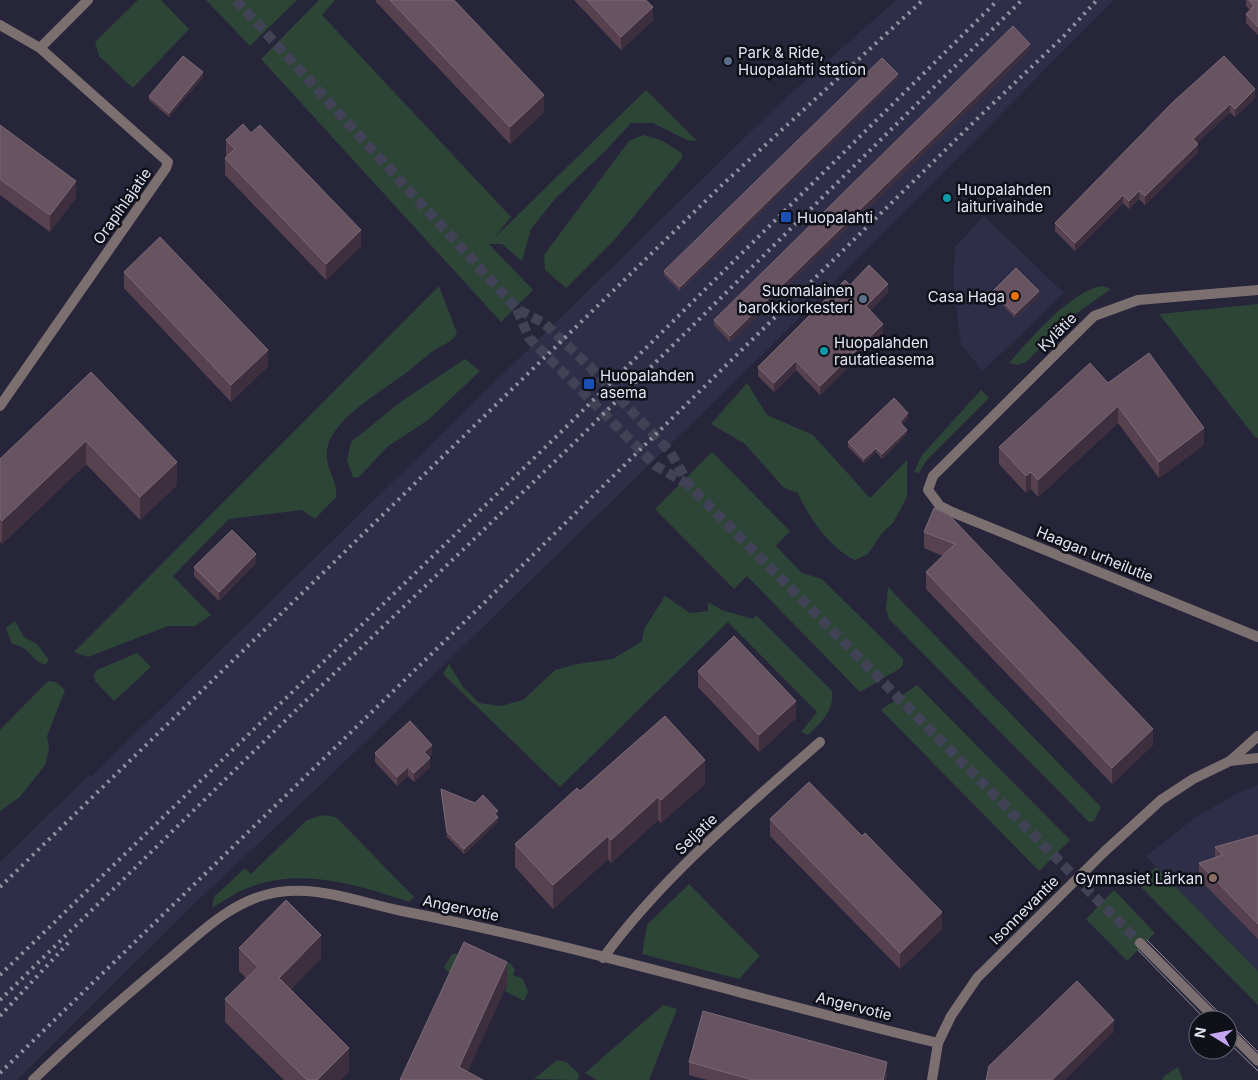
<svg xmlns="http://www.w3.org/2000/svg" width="1258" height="1080" font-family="Inter,sans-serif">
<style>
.built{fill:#2f2e49}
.green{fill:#2d4537}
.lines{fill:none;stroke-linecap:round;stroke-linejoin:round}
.minor-tunnel{stroke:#424256;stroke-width:10;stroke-dasharray:10 5;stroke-linecap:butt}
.minor{stroke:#7c6f70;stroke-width:10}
.tertiary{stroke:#7c6f70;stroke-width:10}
.tram{stroke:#9191a2;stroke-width:1}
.rail{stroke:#9191a2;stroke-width:4;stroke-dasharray:2.5 5;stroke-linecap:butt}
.wall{fill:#58414e}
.shaded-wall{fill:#3e2f3f}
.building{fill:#685360;stroke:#7b6a77}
.service-dot{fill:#5c6f8a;stroke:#101019;stroke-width:2}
.culture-dot{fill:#0f9aa8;stroke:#101019;stroke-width:2}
.transit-dot{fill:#1a4fb4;stroke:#101019;stroke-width:2}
.food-dot{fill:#e8710a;stroke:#101019;stroke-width:2}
.education-dot{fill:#8d6e63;stroke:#101019;stroke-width:2}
.labels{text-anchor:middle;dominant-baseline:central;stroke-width:5;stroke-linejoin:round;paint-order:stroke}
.poi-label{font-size:15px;fill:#e4e5f3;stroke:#101019;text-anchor:start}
.street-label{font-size:15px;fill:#e4e5f3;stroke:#101019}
</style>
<rect width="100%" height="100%" fill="#26253a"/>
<!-- built -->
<g class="built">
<polygon points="896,0 1114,0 767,350 328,778 193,905 17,1080 0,1080 0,862 89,775 91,777 779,104"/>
<polygon points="984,216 1064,293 983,371 961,345 953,281 955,247"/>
<polygon points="1258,785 1258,971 1146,856 1196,817 1240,792"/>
</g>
<!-- green -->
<g class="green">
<polygon points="138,0 161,0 189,29 133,88 99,56 95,42"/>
<polygon points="206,0 297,0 250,46"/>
<polygon points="319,0 335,0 322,15 511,217 493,239 646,90 697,141 687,140 653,123 631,123 607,149 555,199 531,229 522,261 502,244 489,244 533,290 501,322 261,59"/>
<polygon points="643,135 661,140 682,153 682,158 616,238 566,288 545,270 544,255 629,141"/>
<path d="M 439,286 L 457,333 C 452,343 442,345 433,351 C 424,358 415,366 406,373 C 382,391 337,416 328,445 C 322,468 339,480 336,497 L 315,519 L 302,510 L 229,519 L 173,576 L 211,615 L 195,626 L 168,626 L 88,657 L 74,652 Z"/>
<path d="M 1102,286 L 1111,289 L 1077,313 L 1026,362 L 1018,365 L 1009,363 C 1028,341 1073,289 1102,286 Z"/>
<polygon points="1258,304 1258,438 1255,437 1159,314"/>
<polygon points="465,359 480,371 428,420 387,447 358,478 353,477 347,461 351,442 402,401"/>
<path d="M 747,383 L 767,415 L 813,435 L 870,498 L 907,460 L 907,497 L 893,523 L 882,533 L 868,554 L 855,560 C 832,550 807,516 798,493 L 784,488 L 745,444 L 711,424 Z"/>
<polygon points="981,390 989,398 926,461 919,473 914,472 922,455"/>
<polygon points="712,452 790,531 776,546 802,573 822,579 903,659 903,665 899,669 860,692 747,576 734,589 655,509"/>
<polygon points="888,587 1101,807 1094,821 1089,822 889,619 886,609"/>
<path d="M 665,596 L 690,613 L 708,611 L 708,602 L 722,610 L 753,619 L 756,615 L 832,691 C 834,711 822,722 808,735 L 801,732 L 817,712 L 728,622 L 560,787 L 443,674 L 449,664 L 463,687 L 479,703 L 501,706 L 523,700 L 555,670 L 577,664 L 613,659 L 642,641 L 644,629 Z"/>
<path d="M 15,621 L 24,637 L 37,644 L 49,660 L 45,665 C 28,658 32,648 12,644 L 6,628 Z"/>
<polygon points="137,653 151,667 114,701 95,681 94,675 97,670"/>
<polygon points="48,681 56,682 65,690 47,736 49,749 45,765 20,797 0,811 0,730"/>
<polygon points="917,685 1070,840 1039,871 881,710"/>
<path d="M 322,815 L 336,817 L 414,897 L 409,902 C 357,885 299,866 245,889 C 233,894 222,902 212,908 L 214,897 L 245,868 L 251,874 L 307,820 Z"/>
<polygon points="1156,867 1258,971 1258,1005 1138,884"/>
<polygon points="689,884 760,956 739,979 642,954 647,925"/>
<polygon points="1114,890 1155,933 1127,961 1086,919"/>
<polygon points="473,953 510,963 515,970 513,975 523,979 528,992 524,1001 505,991 507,986 464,965 456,981 444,967 452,954"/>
<polygon points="663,1005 677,1009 649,1080 597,1080 585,1073"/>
<polygon points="557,1060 566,1062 579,1074 578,1080 534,1079"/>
<polygon points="1178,1067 1183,1080 1162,1080 1164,1076"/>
</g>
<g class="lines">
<!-- minor-tunnel -->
<g class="minor-tunnel">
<polyline points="236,0 517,309 544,323 591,368 670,452 690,486 1140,943"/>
<polyline points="517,309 529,338 656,466 689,485"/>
</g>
<!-- minor -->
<g class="minor">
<polyline points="0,25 40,48 168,162 166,168 0,406"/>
<polyline points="40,48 88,0"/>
<polyline points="1258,290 1138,300 1094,316 933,476 928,490 940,506 952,512 1258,637"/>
<polyline points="1140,943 1217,1020"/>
<path d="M 603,958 C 663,876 744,809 820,742"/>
<polyline points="1228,1031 1258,1061"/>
<path d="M 33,1080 C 76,1038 121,1000 167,961 C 196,937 227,905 265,895 C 311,882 357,902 402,911 C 582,946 759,1000 938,1043"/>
</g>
<!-- tertiary -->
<g class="tertiary">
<polyline points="1230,761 1258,758"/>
<polyline points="932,1080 938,1043 951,1016 977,978 1104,852 1161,800 1193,779 1230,761 1258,736"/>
</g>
<!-- tram -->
<g class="tram">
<polyline points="1147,940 1226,1020"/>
<polyline points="1138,950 1206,1020"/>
<polyline points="1228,1022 1258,1052"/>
<polyline points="1228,1042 1258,1071"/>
</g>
<!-- rail -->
<g class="rail">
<polyline points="0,887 723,184 923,0"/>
<polyline points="0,975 561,432 998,0"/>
<polyline points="0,1000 290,716 573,444 1022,0"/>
<polyline points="0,1016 70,941"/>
<polyline points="0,1073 485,602 981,115 1063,37 1097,0"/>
</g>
</g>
<!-- wall -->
<g class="wall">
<polygon points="376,0 454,0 544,112 510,144 376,2"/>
<polygon points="574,0 646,0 653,20 621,50"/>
<polygon points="1246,0 1258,0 1258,35 1246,23 1246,14 1250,10 1246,6"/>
<polygon points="1030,50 730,342 714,325 714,320"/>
<polygon points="203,77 169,117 149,100 149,96"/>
<polygon points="898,78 680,291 664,275 664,271"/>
<polygon points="1255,98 1235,117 1230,112 1197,143 1198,152 1145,205 1139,199 1129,209 1123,203 1075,251 1055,231 1055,223 1173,102"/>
<polygon points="0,125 76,197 50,232 0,195"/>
<polygon points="226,140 361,246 326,280 225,175 225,158 226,157"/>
<polygon points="124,272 268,366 231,402 124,288"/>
<polygon points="850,285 888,292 870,311 883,333 820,395 796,370 774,392 758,376 758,367"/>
<polygon points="993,291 1039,296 1015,318 993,295"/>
<polygon points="91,372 177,485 140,520 86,464 2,544 0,541 0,459"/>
<polygon points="1108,383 1204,445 1159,478 1118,423 1038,497 1031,489 1026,493 999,464 999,447"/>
<polygon points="908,418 902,424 907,434 882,459 876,452 864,463 848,447 848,442"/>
<polygon points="934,508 1153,745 1112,784 926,589 926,572 943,556 924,548 924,532"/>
<polygon points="256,563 219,601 194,576 194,567"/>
<polygon points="698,671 796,718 759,752 698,687"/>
<polygon points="375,753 432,754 429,757 430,767 414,782 408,776 397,786 375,762"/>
<polygon points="705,784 661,823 658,820 611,863 608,859 553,909 515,867 515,844 580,791"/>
<polygon points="441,789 498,815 497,816 498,822 464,854 447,837 441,794"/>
<polygon points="770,819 942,929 900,969 770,836"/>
<polygon points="1258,834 1258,939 1199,879 1199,863 1215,858 1215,847"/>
<polygon points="239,948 321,958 290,990 349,1071 340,1080 284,1080 225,1022 225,999 246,978 239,971"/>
<polygon points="689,1062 887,1075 886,1080 707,1080 689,1075"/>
</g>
<!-- shaded-wall -->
<g class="shaded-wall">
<polygon points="653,7 653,20 621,50 621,37"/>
<polygon points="1030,44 1030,50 730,342 730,336"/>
<polygon points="203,72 203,77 169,117 169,113"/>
<polygon points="898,74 898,78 680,291 680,287"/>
<polygon points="1255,89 1255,98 1235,117 1235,109"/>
<polygon points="544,95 544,112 510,144 510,127"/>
<polygon points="1230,104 1230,112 1193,147 1193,139"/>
<polygon points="1198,144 1198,152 1145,205 1145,196"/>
<polygon points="76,181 76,197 50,232 50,215"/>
<polygon points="1139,191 1139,199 1129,209 1129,201"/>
<polygon points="1123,195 1123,203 1075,251 1075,243"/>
<polygon points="361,230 361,246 326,280 326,264"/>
<polygon points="888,284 888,292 866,315 866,306"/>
<polygon points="1039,291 1039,296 1015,318 1015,314"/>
<polygon points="883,324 883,333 820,395 820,386"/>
<polygon points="268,350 268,366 231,402 231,385"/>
<polygon points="796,361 796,370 774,392 774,383"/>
<polygon points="1118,406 1118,423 1038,497 1038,480"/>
<polygon points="908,413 908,418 900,426 900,422"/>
<polygon points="1204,428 1204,445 1159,478 1159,462"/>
<polygon points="907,430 907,434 882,459 882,454"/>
<polygon points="86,441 86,464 2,544 2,521"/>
<polygon points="876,448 876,452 864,463 864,459"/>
<polygon points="177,462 177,485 140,520 140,497"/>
<polygon points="1031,472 1031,489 1026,493 1026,476"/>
<polygon points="256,554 256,563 219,601 219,592"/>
<polygon points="796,701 796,718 759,752 759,735"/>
<polygon points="1153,729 1153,745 1112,784 1112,768"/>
<polygon points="432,745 432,754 424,761 424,752"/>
<polygon points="430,758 430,767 414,782 414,773"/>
<polygon points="705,760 705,784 661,823 661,800"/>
<polygon points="408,767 408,776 397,786 397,777"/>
<polygon points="658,797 658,820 611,863 611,840"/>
<polygon points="498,817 498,822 464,854 464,849"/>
<polygon points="608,836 608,859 553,909 553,885"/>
<polygon points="942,912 942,929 900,969 900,953"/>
<polygon points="321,935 321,958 279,1001 279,978"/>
<polygon points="507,962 507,985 464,1080 459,1067"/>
<polygon points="1114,1020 1114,1032 1065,1080 1052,1080"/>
<polygon points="349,1048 349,1071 340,1080 317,1080"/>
<polygon points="887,1062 887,1075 886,1080 883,1080"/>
</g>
<!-- building -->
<g class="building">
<polygon points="390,0 454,0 544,95 510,127"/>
<polygon points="587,0 646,0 653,7 621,37"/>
<polygon points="1249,0 1258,0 1258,27 1246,14 1254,6"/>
<polygon points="1013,26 1030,44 730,336 714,320"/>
<polygon points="183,56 203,72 169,113 149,96"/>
<polygon points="1224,56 1255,89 1235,109 1230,104 1193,139 1198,144 1145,196 1139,191 1129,201 1123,195 1075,243 1055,223 1173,102"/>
<polygon points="882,58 898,74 680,287 664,271"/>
<polygon points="243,124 251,133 260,125 361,230 326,264 225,158 235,149 226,140"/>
<polygon points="0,125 76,181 50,215 0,179"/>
<polygon points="160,237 268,350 231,385 124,272"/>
<polygon points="869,265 888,284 866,306 883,324 820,386 796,361 774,383 758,367 845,280 850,285"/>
<polygon points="1016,268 1039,291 1015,314 993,291"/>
<polygon points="1149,353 1204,428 1159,462 1118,406 1038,480 1031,472 1026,476 999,447 1090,363 1108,383"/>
<polygon points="91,372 177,462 140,497 86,441 2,521 0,518 0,459"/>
<polygon points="894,398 908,413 900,422 907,430 882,454 876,448 864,459 848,442"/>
<polygon points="934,508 949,515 1153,729 1112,768 926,572 955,544 924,532"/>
<polygon points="232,530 256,554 219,592 194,567"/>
<polygon points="734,636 796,701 759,735 698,671"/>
<polygon points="665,716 705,760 661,800 658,797 611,840 608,836 553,885 515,844 577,788 580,791"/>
<polygon points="410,721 432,745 424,752 430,758 414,773 408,767 397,777 375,753"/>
<polygon points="809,782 862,836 865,833 942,912 900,953 770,819"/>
<polygon points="441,789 475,803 483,795 498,811 494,814 498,817 464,849 447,832"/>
<polygon points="1258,835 1258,924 1199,863 1223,855 1215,847"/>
<polygon points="286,900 321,935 279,978 349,1048 317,1080 307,1080 225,999 258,967 239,948"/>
<polygon points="464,942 507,962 459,1067 483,1080 400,1080"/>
<polygon points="1077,981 1114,1020 1052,1080 986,1080 989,1066"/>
<polygon points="703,1011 887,1062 883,1080 753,1080 689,1062"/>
</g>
<!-- markers -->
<g class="service-dot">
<circle cx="728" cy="61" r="5"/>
<circle cx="863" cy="299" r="5"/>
</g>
<g class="culture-dot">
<circle cx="947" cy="198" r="5"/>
<circle cx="824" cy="351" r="5"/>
</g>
<g class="transit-dot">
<rect x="780" y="211" width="12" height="12" rx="2.5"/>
<rect x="583" y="378" width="12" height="12" rx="2.5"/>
</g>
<circle class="food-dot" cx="1015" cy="296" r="5"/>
<circle class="education-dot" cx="1213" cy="878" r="5"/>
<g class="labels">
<!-- poi labels -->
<g class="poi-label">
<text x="738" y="52">Park &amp; Ride,<tspan x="738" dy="17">Huopalahti station</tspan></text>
<text x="957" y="189">Huopalahden<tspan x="957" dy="17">laiturivaihde</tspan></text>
<text x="797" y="217">Huopalahti</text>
<text x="853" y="290" text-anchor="end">Suomalainen<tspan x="853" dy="17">barokkiorkesteri</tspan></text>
<text x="1005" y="296" text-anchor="end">Casa Haga</text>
<text x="834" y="342">Huopalahden<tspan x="834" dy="17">rautatieasema</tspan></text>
<text x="600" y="375">Huopalahden<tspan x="600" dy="17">asema</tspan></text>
<text x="1203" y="878" text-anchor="end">Gymnasiet Lärkan</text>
</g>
<!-- street labels -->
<g class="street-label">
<text transform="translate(122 206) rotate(-55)">Orapihlajatie</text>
<text transform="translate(1057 332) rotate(-45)">Kylätie</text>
<text transform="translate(1095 554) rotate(22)">Haagan urheilutie</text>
<text transform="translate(696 834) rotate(-44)">Seljatie</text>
<text transform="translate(461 908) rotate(12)">Angervotie</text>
<text transform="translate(1024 910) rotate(-45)">Isonnevantie</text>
<text transform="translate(854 1006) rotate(14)">Angervotie</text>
</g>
</g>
<!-- north arrow -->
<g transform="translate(1213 1035) rotate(280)"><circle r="24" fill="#101019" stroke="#656570"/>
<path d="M0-4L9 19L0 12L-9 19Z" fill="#c5a7f1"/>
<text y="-8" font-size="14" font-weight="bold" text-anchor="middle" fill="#e4e5f3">N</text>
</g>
</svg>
